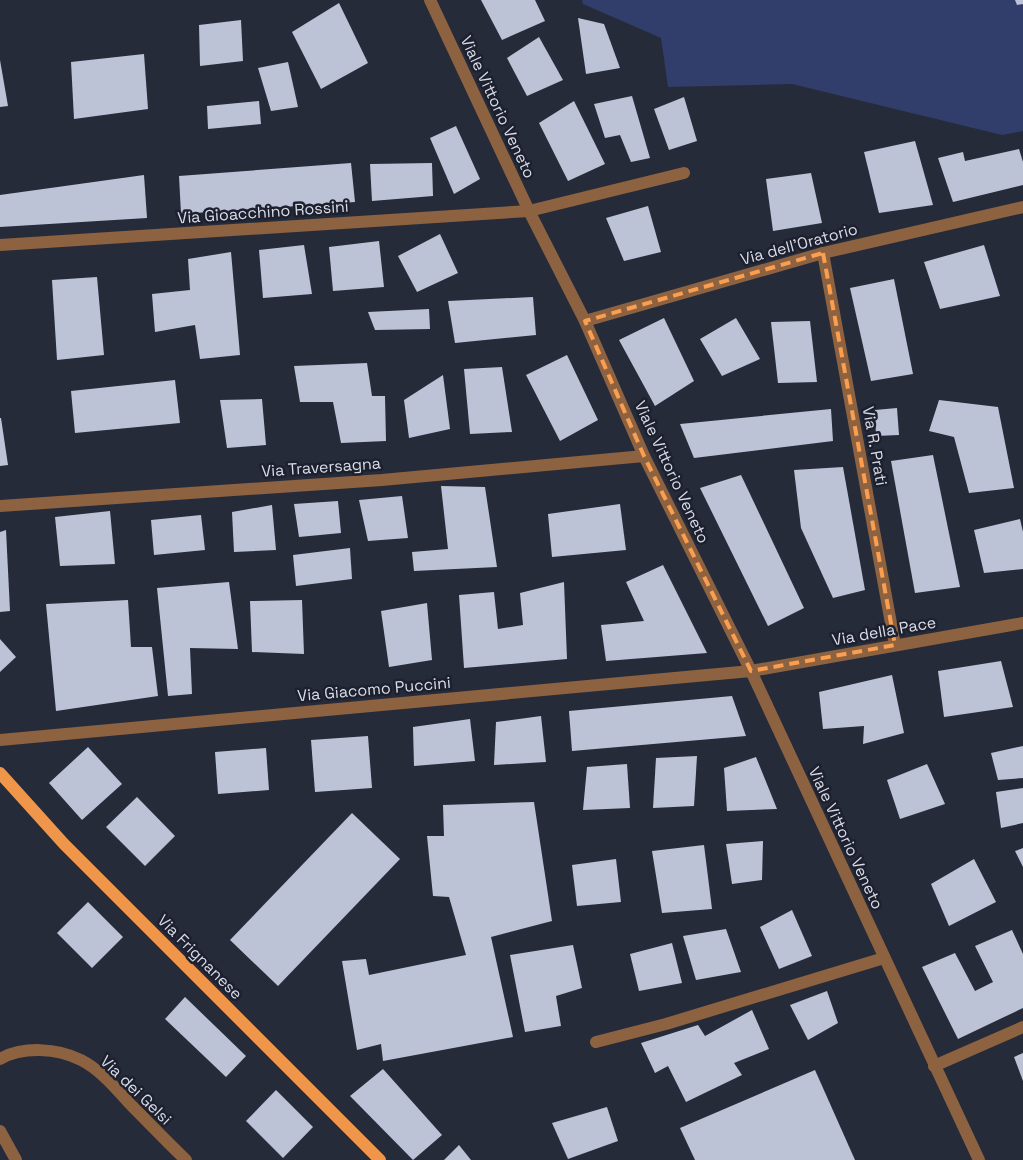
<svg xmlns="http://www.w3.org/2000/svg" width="1023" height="1160" font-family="'Space Grotesk',sans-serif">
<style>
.green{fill:#313d6b}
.building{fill:#bdc3d6}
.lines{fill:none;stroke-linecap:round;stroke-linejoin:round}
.minor{stroke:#8d6241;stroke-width:12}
.major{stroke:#ef964b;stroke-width:12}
.marked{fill:none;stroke:#fb9e50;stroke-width:4;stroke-dasharray:10 6;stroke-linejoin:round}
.labels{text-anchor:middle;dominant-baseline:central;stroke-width:5;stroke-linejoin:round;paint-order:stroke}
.street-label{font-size:16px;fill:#d9dce6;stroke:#1d212f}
</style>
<rect width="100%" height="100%" fill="#262b3a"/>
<!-- green -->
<polygon class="green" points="582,0 1023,0 1023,131 1002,135 792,84 668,87 661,38 583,4"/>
<!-- building -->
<g class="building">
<polygon points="481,0 535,0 545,21 502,40"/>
<polygon points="1015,0 1023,0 1023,4 1017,5"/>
<polygon points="339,3 368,63 321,89 292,32"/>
<polygon points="578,18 604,24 620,68 586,74"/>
<polygon points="241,20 243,61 200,66 199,25"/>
<polygon points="539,37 563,80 527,96 507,58"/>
<polygon points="144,54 148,109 74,119 71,62"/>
<polygon points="0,60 8,106 0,107"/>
<polygon points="288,62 298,107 271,111 258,68"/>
<polygon points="632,96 650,158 631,162 620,135 605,138 594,104"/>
<polygon points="684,97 697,141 669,150 654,109"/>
<polygon points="259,101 261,124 208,129 207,106"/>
<polygon points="574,101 605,164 568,181 539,123"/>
<polygon points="456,126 480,179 454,194 430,138"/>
<polygon points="915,141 933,205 879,213 864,152"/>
<polygon points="1019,149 1023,162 1023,185 953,202 938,158 963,152 965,161"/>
<polygon points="351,163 355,202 181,214 179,176"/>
<polygon points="432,163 433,196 372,201 370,164"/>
<polygon points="811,173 822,223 773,231 766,179"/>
<polygon points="144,175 147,218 0,227 0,195"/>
<polygon points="648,206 661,252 624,261 606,218"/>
<polygon points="440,234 458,273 417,292 398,256"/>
<polygon points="379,241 384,287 333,291 329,247"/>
<polygon points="304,245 312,294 263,298 259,250"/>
<polygon points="984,245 1000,296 940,309 924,262"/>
<polygon points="231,252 240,355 200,359 195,325 155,332 152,294 190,290 188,259"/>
<polygon points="97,277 104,355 57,360 52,280"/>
<polygon points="894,279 913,374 871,381 850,288"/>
<polygon points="533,297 536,335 455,343 448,301"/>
<polygon points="429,309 430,329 375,330 368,312"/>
<polygon points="664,318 694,381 655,406 619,340"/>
<polygon points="736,318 760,359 722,376 700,339"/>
<polygon points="810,321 817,382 778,383 771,322"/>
<polygon points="567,355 598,420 560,441 526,375"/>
<polygon points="367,363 372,396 385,396 386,441 341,443 333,402 300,402 294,366"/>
<polygon points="502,367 512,432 470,434 464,369"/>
<polygon points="443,375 450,429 409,438 404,400"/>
<polygon points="175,380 180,423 75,433 71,391"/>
<polygon points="262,399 266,445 227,448 220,400"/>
<polygon points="939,400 998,407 1014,488 969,493 954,437 929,431"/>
<polygon points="897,408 899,435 876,436 875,410"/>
<polygon points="831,409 833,441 694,458 680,424"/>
<polygon points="0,418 1,418 8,465 0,466"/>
<polygon points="933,455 960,587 915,593 891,461"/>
<polygon points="843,467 865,590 833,598 801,528 794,470"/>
<polygon points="741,475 804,608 768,626 700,488"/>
<polygon points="441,486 485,487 497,567 414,571 412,552 448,549"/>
<polygon points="402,496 408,538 368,541 359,500"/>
<polygon points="338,501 341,533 299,537 294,504"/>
<polygon points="620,504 626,550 552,557 548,514"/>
<polygon points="272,505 276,550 234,552 232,512"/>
<polygon points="110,511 115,564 60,566 55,517"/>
<polygon points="201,515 205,550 154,555 151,520"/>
<polygon points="1020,519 1023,532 1023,569 984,573 974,530"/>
<polygon points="6,530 10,611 0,612 0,532"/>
<polygon points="350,548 352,579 296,586 293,555"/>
<polygon points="663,565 707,653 606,661 601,625 644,621 626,582"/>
<polygon points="229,582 238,649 190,648 192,694 168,696 157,588"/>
<polygon points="564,582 567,659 464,668 459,595 494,592 498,629 523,625 520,593"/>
<polygon points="128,600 131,647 152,647 158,696 56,711 46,604"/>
<polygon points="302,600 304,654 252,652 250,601"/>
<polygon points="427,603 432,660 389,667 381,611"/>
<polygon points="0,639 16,657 0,672"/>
<polygon points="1001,661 1013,707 944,717 938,671"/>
<polygon points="892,675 904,733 863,744 864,726 823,729 819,692"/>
<polygon points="732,696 746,736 572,751 569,711"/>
<polygon points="541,716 546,762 494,765 496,722"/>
<polygon points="470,719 475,761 414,766 413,727"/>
<polygon points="368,736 372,788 315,792 311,740"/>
<polygon points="1023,746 1023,778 998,780 991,753"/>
<polygon points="88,747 122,784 82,820 49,783"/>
<polygon points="266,748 269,790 218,794 215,752"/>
<polygon points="697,756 694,806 653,808 656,758"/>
<polygon points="756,757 777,809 727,811 724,768"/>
<polygon points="627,764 630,808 583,810 587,767"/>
<polygon points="927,764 945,804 900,819 887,780"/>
<polygon points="1023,788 1023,823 1001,828 996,792"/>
<polygon points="137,797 175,836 145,866 106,827"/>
<polygon points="534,802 552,921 491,937 513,1037 383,1061 381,1044 357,1050 342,961 366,959 369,975 466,955 449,897 433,896 427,836 444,836 443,805"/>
<polygon points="352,813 400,859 278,986 230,940"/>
<polygon points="763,841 762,880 732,884 726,844"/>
<polygon points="704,845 712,909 662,913 652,851"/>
<polygon points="1023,848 1023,867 1015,851"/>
<polygon points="616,859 621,902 577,906 572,865"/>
<polygon points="974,859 996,902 949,926 931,884"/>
<polygon points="88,902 123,937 92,968 57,933"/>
<polygon points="792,910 812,956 779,969 760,927"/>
<polygon points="726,929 741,972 696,980 683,936"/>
<polygon points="1012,930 1023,954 1023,1008 958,1039 922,967 955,953 975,991 993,982 975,946"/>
<polygon points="672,943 682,983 639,991 630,954"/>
<polygon points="573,945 582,988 556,996 561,1026 525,1032 510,955"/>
<polygon points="827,991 838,1023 808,1040 790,1005"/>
<polygon points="185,997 246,1056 226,1077 165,1019"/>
<polygon points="752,1010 769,1049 734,1063 742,1075 686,1102 668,1066 655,1073 641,1043 698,1025 705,1036"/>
<polygon points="1023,1053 1023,1081 1014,1057"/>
<polygon points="383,1069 442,1135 413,1160 350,1096"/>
<polygon points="815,1070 855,1160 695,1160 680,1128"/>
<polygon points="276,1090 313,1127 283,1158 246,1121"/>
<polygon points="607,1107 618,1141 568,1159 552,1123"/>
<polygon points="459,1145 471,1160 444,1160"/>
</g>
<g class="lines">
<!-- minor -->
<g class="minor">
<polyline points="430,0 529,211 585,321 644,456 751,671 979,1160"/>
<polyline points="0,245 529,211 684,173"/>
<polyline points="823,253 895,645"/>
<polyline points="585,321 823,253 1023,207"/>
<polyline points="0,506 382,480 644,456"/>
<polyline points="0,740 751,671 1023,623"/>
<polyline points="596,1042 666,1024 884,958"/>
<path d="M 0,1059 C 23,1046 57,1048 81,1060 C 101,1070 117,1090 132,1106 C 150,1124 167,1142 186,1160"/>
<polyline points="934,1066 1023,1027"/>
<polyline points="0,1131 16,1160"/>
</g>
<!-- major -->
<polyline class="major" points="0,773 64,844 380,1160"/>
</g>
<!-- marked area -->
<path class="marked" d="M 823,253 L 895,645 L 751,671 L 644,456 L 585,321 Z"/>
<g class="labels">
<!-- street labels -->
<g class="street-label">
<text transform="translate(498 107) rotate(65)">Viale Vittorio Veneto</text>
<text transform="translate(263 212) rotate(-4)">Via Gioacchino Rossini</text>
<text transform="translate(799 244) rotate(-15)">Via dell'Oratorio</text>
<text transform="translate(875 446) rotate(80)">Via R. Prati</text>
<text transform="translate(321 467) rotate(-4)">Via Traversagna</text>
<text transform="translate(672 472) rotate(65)">Viale Vittorio Veneto</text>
<text transform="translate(884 631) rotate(-10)">Via della Pace</text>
<text transform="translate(374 689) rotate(-5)">Via Giacomo Puccini</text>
<text transform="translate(846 838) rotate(65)">Viale Vittorio Veneto</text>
<text transform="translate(200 957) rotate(45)">Via Frignanese</text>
<text transform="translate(136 1090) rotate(44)">Via dei Gelsi</text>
</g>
</g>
</svg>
